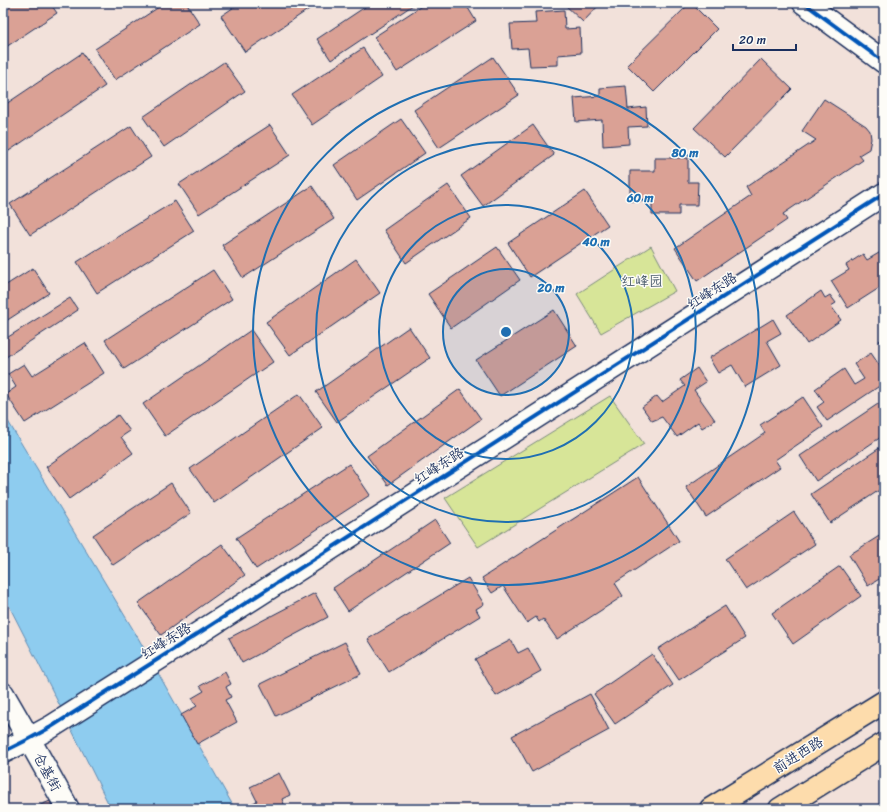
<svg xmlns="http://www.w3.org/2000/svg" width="887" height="812" font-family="Sriracha,'LXGW WenKai TC',sans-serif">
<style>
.green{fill:#d7e598;stroke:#798a7b}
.water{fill:#8eccef;stroke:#608db5}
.building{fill:#daa195;stroke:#1b2f5e}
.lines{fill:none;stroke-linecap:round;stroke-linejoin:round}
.minor-casing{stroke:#1b2f5e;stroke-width:25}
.tertiary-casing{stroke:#1b2f5e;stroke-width:25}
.primary-casing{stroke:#1b2f5e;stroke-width:25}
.minor{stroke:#fdfcf7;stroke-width:22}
.tertiary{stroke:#fdfcf7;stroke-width:22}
.primary{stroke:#fddcac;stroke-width:22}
.cycleway-casing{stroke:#fdfcf7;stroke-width:6}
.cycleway{stroke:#0057b8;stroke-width:4}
.ring{fill:none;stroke:#1f6fb2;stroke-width:2}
.labels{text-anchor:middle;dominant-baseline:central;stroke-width:3;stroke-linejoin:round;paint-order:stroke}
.park-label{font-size:14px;fill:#4a5c6c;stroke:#fdfcf7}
.street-label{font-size:14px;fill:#1b2f5e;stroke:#fdfcf7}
.centre{fill:#1f6fb2;stroke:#fdfcf7;stroke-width:2}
.ring-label{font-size:12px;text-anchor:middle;font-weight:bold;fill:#1f6fb2;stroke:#fdfcf7;stroke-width:3;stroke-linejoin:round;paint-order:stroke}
</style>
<rect width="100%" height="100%" fill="#f2e1da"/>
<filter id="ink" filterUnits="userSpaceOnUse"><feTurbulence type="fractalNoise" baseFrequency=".025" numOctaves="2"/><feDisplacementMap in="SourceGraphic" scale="8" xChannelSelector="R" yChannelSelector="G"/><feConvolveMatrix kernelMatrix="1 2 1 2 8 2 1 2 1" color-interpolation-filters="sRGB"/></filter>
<g filter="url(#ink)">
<!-- green -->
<g class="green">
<polygon points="651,246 675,291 601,333 577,294"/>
<polygon points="610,396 644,444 478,547 445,498"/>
</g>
<!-- water -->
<polygon class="water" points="3,413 137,636 235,809 111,809 51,688 3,594"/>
<!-- building -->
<g class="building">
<polygon points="10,3 50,3 57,13 3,49 3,8"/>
<polygon points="165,3 186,3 200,24 115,80 95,49"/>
<polygon points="240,3 318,3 245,52 221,16"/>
<polygon points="371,3 416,3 331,60 317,39"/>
<polygon points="426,3 465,3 476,21 397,72 374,37"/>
<polygon points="482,3 490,3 484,7"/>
<polygon points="563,3 601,3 583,22"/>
<polygon points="690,3 691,3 717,29 654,92 627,65"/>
<polygon points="564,10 565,29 580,28 581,53 558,55 558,65 530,66 528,48 512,49 510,24 536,23 535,12"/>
<polygon points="363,48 382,77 312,125 292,95"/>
<polygon points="82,53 105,86 3,155 3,106"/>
<polygon points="493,57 519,95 439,148 414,110"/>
<polygon points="761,59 792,89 725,157 694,128"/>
<polygon points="224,62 245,91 164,147 143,117"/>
<polygon points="626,86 628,109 646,107 647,126 628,127 629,144 603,146 602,120 576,122 574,98 600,96 600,88"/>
<polygon points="824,99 866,126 870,131 871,139 869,149 859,155 863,160 783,214 787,220 697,281 675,248 751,196 746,187 816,140 802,131"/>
<polygon points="401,119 425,153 357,200 334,165"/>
<polygon points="270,125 290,155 199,214 179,184"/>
<polygon points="533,125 554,155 483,206 461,176"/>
<polygon points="131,126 151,157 30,235 10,204"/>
<polygon points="655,158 688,158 688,182 698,182 697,205 679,205 679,215 652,215 652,201 630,201 630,171 655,171"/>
<polygon points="448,185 471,218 406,263 384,230"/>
<polygon points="312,186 334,219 243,278 222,245"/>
<polygon points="585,191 608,225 530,277 508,243"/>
<polygon points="175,201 194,231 97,293 77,262"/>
<polygon points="497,247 520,280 451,328 428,294"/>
<polygon points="884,250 884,285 848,308 831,281 849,270 846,265 863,254 867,260"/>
<polygon points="356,259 380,293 290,355 266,322"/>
<polygon points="33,268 49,293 3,323 3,287"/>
<polygon points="213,270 232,299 124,369 105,340"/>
<polygon points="821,291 825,298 830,295 836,303 831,306 841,320 807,344 787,315"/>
<polygon points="70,298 78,310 3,359 3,336 5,339"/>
<polygon points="554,310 577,346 500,396 476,360"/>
<polygon points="773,319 781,333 767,341 781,365 745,387 732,365 718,373 709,358"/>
<polygon points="409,327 430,358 337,422 316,392"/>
<polygon points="251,330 273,362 165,436 143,404"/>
<polygon points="884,338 884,348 879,341"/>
<polygon points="85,343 104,373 25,423 6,394 16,387 8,374 24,364 32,376"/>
<polygon points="871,353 884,372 884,383 827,421 817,407 824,402 815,389 844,369 854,385 864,379 854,364"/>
<polygon points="697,368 706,382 694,390 715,420 702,428 698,422 677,437 662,417 652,421 642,407 657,396 662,402 685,386 680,380"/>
<polygon points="460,389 481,419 388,485 367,456"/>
<polygon points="299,394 323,428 214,503 190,469"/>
<polygon points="803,397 823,427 775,460 780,467 706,517 686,487 765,433 760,425"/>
<polygon points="884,400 884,435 816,481 800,456"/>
<polygon points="118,415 130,431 121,437 133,453 69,499 46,467"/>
<polygon points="884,445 884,487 830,523 811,494"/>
<polygon points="349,464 370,495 256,569 236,538"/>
<polygon points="638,477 679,541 615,583 623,596 557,639 543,619 539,622 536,617 527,623 503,586 492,593 482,578"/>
<polygon points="171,483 191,513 113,565 93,535"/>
<polygon points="794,512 815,544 746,590 725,559"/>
<polygon points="435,520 450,543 348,611 333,588"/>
<polygon points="884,533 884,576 868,586 849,555"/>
<polygon points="222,544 245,575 161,635 138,603"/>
<polygon points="840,566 861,596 793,644 772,613"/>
<polygon points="468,578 484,604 476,609 480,616 389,672 368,639"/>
<polygon points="315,593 328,617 242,663 229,638"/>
<polygon points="725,606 745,638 679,680 658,649"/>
<polygon points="511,640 518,653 528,648 541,671 496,696 475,659"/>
<polygon points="345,642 361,674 276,716 260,684"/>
<polygon points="652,654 673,685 615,724 594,694"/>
<polygon points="225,672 231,684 226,687 231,697 225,700 237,722 197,744 181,715 197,706 192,698 204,691 200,686"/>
<polygon points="590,694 609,730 532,772 512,736"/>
<polygon points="279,773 290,795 282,799 286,809 241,809 257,801 250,787"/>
<polygon points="50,801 53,809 31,809"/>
</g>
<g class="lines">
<defs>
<polyline id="minor" points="3,694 29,739 68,809"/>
<g id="tertiary">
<polyline points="804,3 884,62"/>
<polyline points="3,752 29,739 51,727 174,649 884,194"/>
</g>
<g id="primary">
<polyline points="711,809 884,702"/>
<polyline points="780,809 884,744"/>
</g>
</defs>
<!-- minor casing -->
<use href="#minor" class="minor-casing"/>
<!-- tertiary casing -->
<use href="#tertiary" class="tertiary-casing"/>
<!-- primary casing -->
<use href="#primary" class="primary-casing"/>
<!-- minor -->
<use href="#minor" class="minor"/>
<!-- tertiary -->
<use href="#tertiary" class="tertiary"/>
<!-- primary -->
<use href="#primary" class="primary"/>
<defs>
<g id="cycleway">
<polyline points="804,3 884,62"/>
<polyline points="3,752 29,739 51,727 174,649 884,194"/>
</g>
</defs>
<!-- cycleway casing -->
<use href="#cycleway" class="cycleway-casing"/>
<!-- cycleway -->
<use href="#cycleway" class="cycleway"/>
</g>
</g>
<!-- distance rings -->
<circle cx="506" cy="332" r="63" fill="#1f6fb2" fill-opacity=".12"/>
<g class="ring">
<circle cx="506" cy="332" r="63"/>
<circle cx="506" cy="332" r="127"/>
<circle cx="506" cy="332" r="190"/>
<circle cx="506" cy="332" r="253"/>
</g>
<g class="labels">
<!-- park labels -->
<g class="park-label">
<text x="642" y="281">红峰园</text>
</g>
<!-- street labels -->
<g class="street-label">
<text transform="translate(712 291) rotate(-33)">红峰东路</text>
<text transform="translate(439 466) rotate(-33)">红峰东路</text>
<text transform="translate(166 641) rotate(-32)">红峰东路</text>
<text transform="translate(798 755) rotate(-32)">前进西路</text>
<text transform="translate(47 772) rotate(61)">仓基街</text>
</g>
</g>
<circle cx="506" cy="332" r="6" class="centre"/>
<g class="ring-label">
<text x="685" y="157">80 m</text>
<text x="640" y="202">60 m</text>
<text x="596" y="246">40 m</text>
<text x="551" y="292">20 m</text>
</g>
<!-- margin -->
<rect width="887" height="812" fill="none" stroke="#fdfcf7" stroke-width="16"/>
<rect x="8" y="8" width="871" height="796" fill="none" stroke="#1b2f5e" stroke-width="1.5" filter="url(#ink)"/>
<!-- scale -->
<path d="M733 44v6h63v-6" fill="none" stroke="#1b2f5e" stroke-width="2"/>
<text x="739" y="44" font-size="12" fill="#1b2f5e" stroke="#fdfcf7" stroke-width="3" paint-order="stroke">20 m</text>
</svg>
